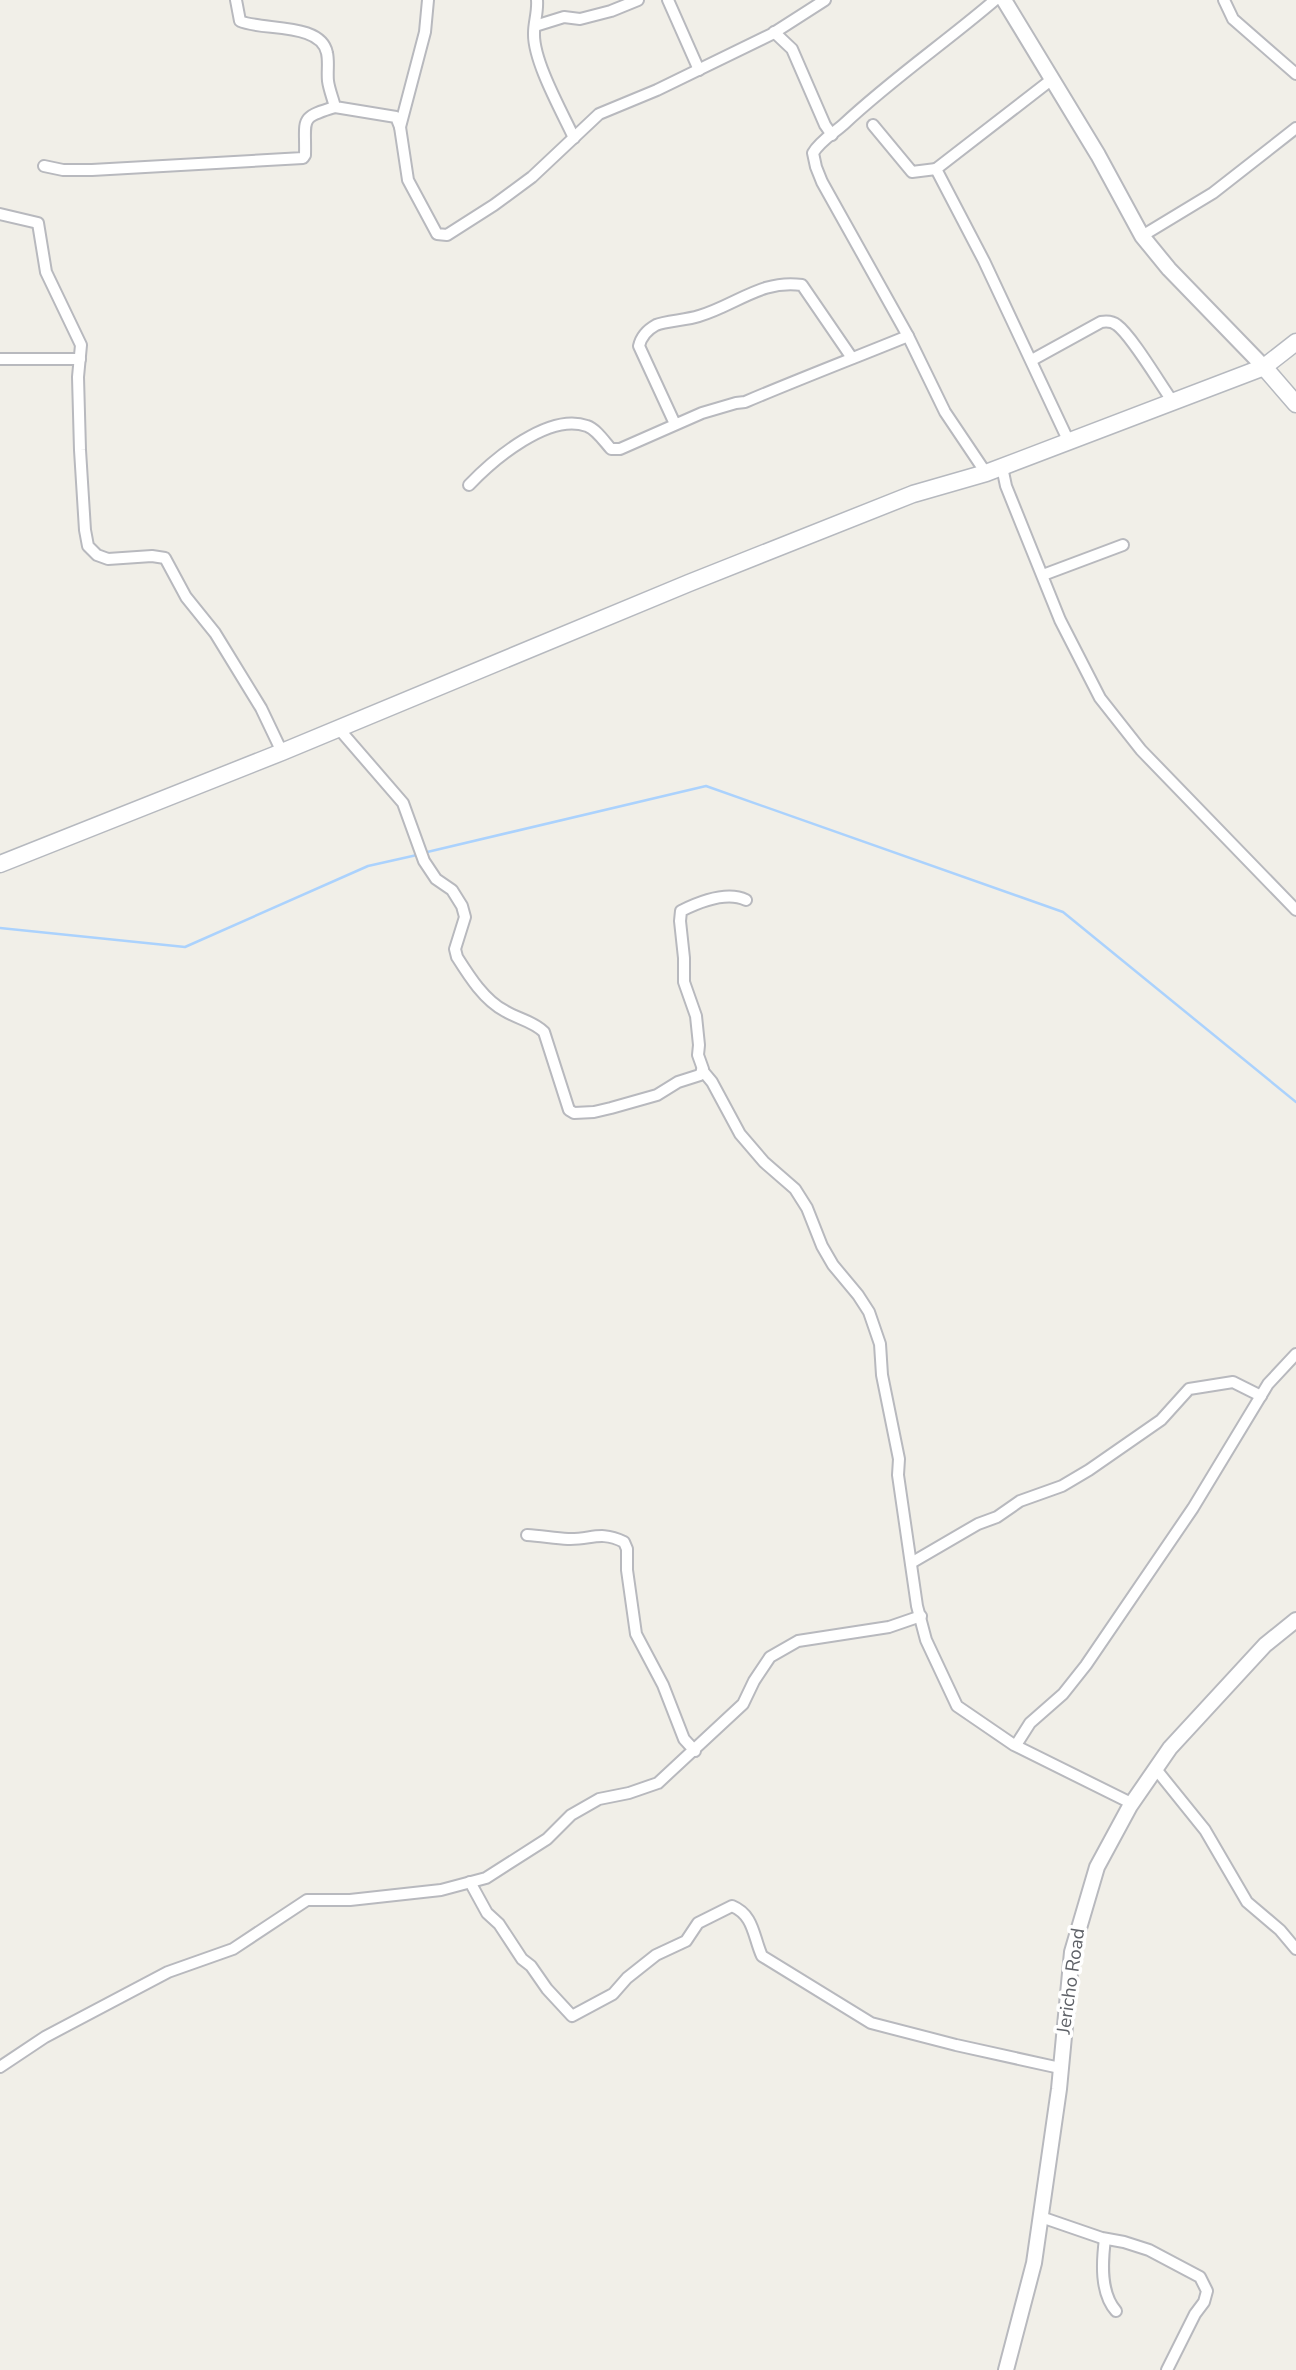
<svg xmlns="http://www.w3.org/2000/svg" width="1296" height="2370" font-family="'Nunito Sans',sans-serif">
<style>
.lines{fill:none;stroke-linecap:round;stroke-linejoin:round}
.stream{stroke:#abd2fd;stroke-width:2.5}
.minor-casing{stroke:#b8b9be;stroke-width:14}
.tertiary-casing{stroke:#b8b9be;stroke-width:18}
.secondary-casing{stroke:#b6b9bf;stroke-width:19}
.minor{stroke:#fff;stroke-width:10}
.tertiary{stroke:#fff;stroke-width:14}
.secondary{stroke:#fff;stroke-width:16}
.labels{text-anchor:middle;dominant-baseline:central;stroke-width:7;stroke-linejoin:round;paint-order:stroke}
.street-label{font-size:19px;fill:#5f6268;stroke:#fff}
</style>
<rect width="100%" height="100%" fill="#f1efe8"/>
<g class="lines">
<!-- stream -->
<g class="stream">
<polyline points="423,853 706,786 1063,912 1296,1102"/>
<polyline points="0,928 185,947 368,866 417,855"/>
</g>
<defs>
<g id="minor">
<path d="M 236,0 L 240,21 C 262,31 321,22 327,53 C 329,62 327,72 328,81 C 329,89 333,99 335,107 L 396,117 L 400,127 L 408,180 L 437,234 L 447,235 L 494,205 L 532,177 L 599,114 L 657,90 L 772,34 L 825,0"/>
<path d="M 537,0 C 538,12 534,22 534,33 C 533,61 562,112 574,138"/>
<polyline points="668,0 699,70"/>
<polyline points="1224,0 1233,19 1296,74"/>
<polyline points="535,26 564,17 580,19 611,11 638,0"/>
<polyline points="774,32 792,49 825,125 832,135"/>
<polyline points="1051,80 936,169 984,261 1069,442"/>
<polyline points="873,125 912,172 936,169"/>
<polyline points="400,127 425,32 428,0"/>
<path d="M 44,166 L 63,170 L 92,170 L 303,158 L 305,155 C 306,119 298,118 335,107"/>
<polyline points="0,214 38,223 46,272 81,345 78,377 80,450 85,530 88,546 97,555 108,559 152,556 165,558 186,597 215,633 261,708 282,752"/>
<polyline points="1142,236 1213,193 1296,128"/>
<polyline points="0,359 80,359"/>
<path d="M 1032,360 L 1101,322 C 1107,321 1112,321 1117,325 C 1132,336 1160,384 1173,402"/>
<path d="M 675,424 L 639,346 C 641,337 647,330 656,325 C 665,321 687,320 699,316 C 736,305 762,279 802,285 L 852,358"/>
<polyline points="1002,467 1006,486 1060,620 1100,698 1141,750 1296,910"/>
<path d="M 986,473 L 945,412 L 908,336 L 822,182 L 816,167 L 813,153 C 820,141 834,133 844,124 C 892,79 946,42 995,0"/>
<path d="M 469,485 C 494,459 549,412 587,426 C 596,429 604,441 611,449 L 620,449 L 702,413 L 736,403 L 745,402 C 799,379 854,358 908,336"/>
<polyline points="1043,575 1123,545"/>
<path d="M 339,729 L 403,803 L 424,861 L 436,879 L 452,890 L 462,906 L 465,917 L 455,949 L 457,957 C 469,976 484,1000 505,1011 C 518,1019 533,1021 544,1032 L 569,1110 L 574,1113 L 594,1112 L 611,1108 L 657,1095 L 678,1082 L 700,1075 L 703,1069 L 698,1055 L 699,1045 L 696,1016 L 684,982 L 684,958 L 680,921 L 681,911 C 699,902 727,891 746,900"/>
<polyline points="702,1070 712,1082 740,1134 764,1162 795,1189 807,1208 822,1246 833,1265 858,1295 869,1312 880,1344 882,1375 899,1459 898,1475 917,1606 926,1640 957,1706 1014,1745 1131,1803"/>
<path d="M 527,1535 C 541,1536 554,1538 568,1539 C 591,1540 600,1530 624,1542 L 627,1549 L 627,1570 L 636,1634 L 663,1685 L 684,1739 L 695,1751"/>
<polyline points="911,1563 978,1524 997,1517 1020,1501 1062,1486 1089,1470 1161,1420 1189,1389 1233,1382 1261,1396"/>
<polyline points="1016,1745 1030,1723 1063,1694 1086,1665 1193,1508 1268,1384 1296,1354"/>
<polyline points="1155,1768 1205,1830 1247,1902 1280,1930 1296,1949"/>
<path d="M 470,1882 L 487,1913 L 499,1924 L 522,1959 L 531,1966 L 547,1989 L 572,2016 L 613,1994 L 627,1978 L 656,1955 L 686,1941 L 698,1923 L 732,1906 C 754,1915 753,1936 762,1956 L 871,2023 L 956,2045 L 1060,2068"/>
<polyline points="0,2067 45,2037 168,1972 233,1949 307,1900 350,1900 441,1890 486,1878 547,1839 571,1815 599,1799 629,1793 658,1783 743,1704 754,1681 770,1657 798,1641 889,1627 921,1616"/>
<polyline points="1041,2217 1102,2238 1124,2242 1149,2250 1200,2277 1207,2291 1204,2302 1195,2314 1167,2370"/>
<path d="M 1105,2239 C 1102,2262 1100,2293 1116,2311"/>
</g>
<g id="tertiary">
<polyline points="1004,0 1098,155 1142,236 1169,269 1264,367"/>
<polyline points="1006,2370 1034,2263 1059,2089 1072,1952 1097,1867 1130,1806 1170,1748 1265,1645 1296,1620"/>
</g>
<g id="secondary">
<polyline points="1264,367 1296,404"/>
<polyline points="0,864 282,752 689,583 913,494 986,473 1264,367 1296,342"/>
</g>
</defs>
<!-- minor casing -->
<use href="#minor" class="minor-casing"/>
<!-- tertiary casing -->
<use href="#tertiary" class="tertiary-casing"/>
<!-- secondary casing -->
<use href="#secondary" class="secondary-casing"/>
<!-- minor -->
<use href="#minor" class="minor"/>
<!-- tertiary -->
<use href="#tertiary" class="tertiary"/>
<!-- secondary -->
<use href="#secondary" class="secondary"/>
</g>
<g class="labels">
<!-- street labels -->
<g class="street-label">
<text transform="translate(1071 1981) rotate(-82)">Jericho Road</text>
</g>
</g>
</svg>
